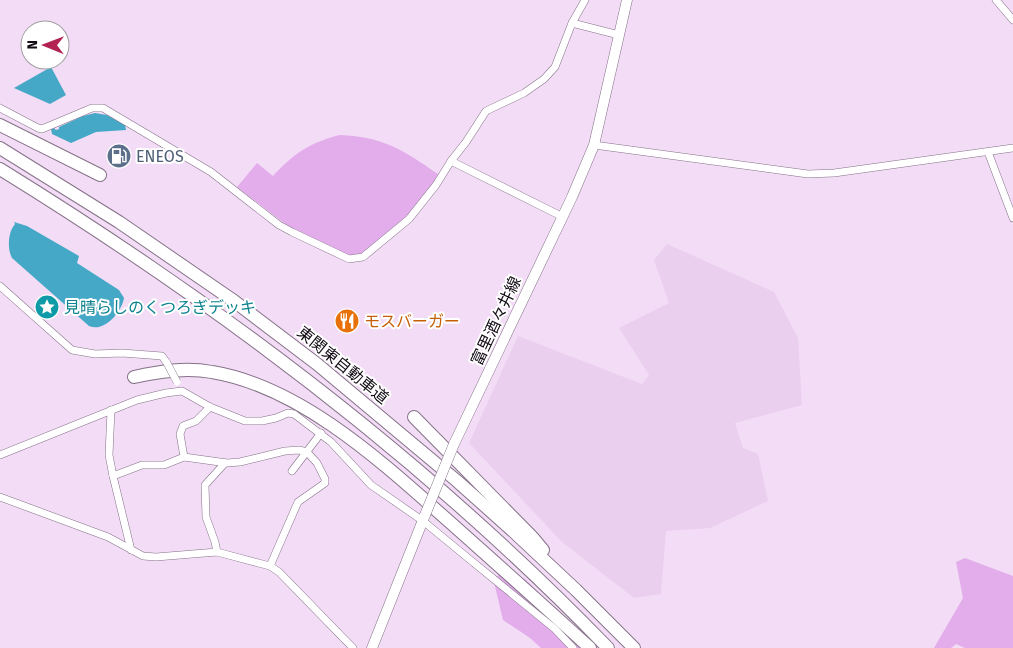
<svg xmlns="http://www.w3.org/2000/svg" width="1013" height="648" font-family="'Fira Sans','Noto Sans JP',sans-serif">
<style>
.built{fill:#ebcfef}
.green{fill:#e3adec}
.water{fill:#45a8c6}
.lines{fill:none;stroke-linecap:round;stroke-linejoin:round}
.street-casing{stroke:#857188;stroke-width:8}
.primary-casing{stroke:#857188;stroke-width:11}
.highway-casing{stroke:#857188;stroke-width:14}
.street{stroke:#fff;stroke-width:7}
.primary{stroke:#fff;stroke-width:10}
.highway{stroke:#fff;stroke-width:12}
.street-bridge-casing{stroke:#857188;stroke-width:8;stroke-linecap:butt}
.primary-bridge-casing{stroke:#857188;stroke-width:11;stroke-linecap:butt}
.street-bridge{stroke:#fff;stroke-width:7}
.primary-bridge{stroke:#fff;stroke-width:10}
.labels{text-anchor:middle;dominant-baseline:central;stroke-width:4;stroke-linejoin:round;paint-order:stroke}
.service-label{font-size:16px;fill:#4e5e75;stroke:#fff;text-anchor:start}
.culture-label{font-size:16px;fill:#0d838f;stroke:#fff;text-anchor:start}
.food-label{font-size:16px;fill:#c56008;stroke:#fff;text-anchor:start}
.street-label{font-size:16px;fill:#110a13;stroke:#fff}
</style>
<rect width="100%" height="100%" fill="#f3dcf6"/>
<!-- built -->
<polygon class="built" points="667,244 774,292 798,338 802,405 735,423 743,448 758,454 768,501 710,528 666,531 661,594 634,598 562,542 469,443 518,336 642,384 649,375 619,328 669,303 654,260"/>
<!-- green -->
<g class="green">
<path d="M 340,135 C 384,137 403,150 438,174 C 421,208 391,230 363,253 L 356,257 L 350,257 L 293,230 L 237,187 L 257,163 L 273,176 C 294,153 311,142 340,135 Z"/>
<polygon points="965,558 1013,576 1013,648 965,648 956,644 951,648 934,648 963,598 956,562"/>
<polygon points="507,571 525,579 553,607 583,648 541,648 530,638 503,620 493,578"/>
</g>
<!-- water -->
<g class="water">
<polygon points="51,67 66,95 50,104 14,88"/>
<polygon points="95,113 107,115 125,125 126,130 96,132 71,143 52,134 51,129 54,128 56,130 59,129 59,127 83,116"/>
<path d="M 14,222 L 27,226 L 79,256 L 77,263 L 119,290 L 124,298 C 122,311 105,333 89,326 L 12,258 C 7,249 8,232 15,224 Z"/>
</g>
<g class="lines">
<defs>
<g id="street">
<polyline points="996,0 1013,20"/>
<polyline points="572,23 619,35"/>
<polyline points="0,108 38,128 42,129 92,108 103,108 211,172 279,225 292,232 349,259 363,257 409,219 436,185 451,161 466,142 486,111 524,93 544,79 555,67 572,23 585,0"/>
<polyline points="594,145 808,174 834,173 1013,148"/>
<polyline points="988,152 1013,218"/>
<polyline points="451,161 563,217"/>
<polyline points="0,286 72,350 95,354 122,353 162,356 167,363"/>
<polyline points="111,410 109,455 113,476 131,550"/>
<polyline points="0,455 137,400 166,393 182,391 210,407 245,421 262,421 276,418 288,413 294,414 331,442 371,485 423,521 468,558 555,629 573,648"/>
<polyline points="184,457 180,434 183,426 196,421 210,407"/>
<polyline points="292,471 321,433"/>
<polyline points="113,476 142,465 164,465 184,457 227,463 240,462 285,451 299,450 307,452 317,463 325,479 325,483 298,502 270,566"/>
<polyline points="0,497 108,537 143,556 156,557 217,552 270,566 279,572 353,648"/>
<polyline points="217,552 215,542 206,517 205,485 225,463"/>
</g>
<g id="primary">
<polyline points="454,444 572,197 594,145 627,0"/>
<polyline points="372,648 425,515"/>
</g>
<g id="highway">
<polyline points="0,125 100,175"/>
<polyline points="0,148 119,222 234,301 317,364 457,481 513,531 576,590 634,648"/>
<path d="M 0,169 C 219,304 429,463 608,648"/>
<path d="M 134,377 C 160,371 186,367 212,372 C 303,387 386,466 452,524 C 498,565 544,606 590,648"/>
<polyline points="414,417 533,538 543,550"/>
</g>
</defs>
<!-- street casing -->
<use href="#street" class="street-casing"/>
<!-- primary casing -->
<use href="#primary" class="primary-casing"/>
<!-- highway casing -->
<use href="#highway" class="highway-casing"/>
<!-- street -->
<use href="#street" class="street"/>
<!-- primary -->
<use href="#primary" class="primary"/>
<!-- highway -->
<use href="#highway" class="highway"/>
<defs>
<polyline id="street-bridge" points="167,363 177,382"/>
<polyline id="primary-bridge" points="425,515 454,444"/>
</defs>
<!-- street-bridge casing -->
<use href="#street-bridge" class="street-bridge-casing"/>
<!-- primary-bridge casing -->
<use href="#primary-bridge" class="primary-bridge-casing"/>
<!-- street-bridge -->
<use href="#street-bridge" class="street-bridge"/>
<!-- primary-bridge -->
<use href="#primary-bridge" class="primary-bridge"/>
</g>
<!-- icons -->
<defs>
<symbol id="fuel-disc" viewBox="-11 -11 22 22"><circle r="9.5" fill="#5c6f8a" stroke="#fff"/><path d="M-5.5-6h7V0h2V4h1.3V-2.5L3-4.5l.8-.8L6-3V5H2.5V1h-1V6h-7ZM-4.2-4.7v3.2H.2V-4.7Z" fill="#fff"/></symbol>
<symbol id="sight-disc" viewBox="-11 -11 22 22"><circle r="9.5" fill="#0f9aa8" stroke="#fff"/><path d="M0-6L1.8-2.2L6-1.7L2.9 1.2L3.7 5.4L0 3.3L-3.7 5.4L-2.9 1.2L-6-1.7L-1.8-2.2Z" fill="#fff"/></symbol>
<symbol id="restaurant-disc" viewBox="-11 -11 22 22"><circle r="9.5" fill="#e8710a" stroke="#fff"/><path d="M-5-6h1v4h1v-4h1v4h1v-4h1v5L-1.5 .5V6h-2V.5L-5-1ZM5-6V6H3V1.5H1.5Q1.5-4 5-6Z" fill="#fff"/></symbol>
</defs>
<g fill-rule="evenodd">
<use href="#fuel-disc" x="105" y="142" width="28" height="28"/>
<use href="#sight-disc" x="33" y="293" width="28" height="28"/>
<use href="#restaurant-disc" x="333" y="307" width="28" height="28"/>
</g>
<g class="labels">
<!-- service labels -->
<g class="service-label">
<text x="136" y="156">ENEOS</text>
</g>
<!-- culture labels -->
<g class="culture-label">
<text x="64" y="307">見晴らしのくつろぎデッキ</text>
</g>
<!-- food labels -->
<g class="food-label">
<text x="364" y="321">モスバーガー</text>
</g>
<!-- street labels -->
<g class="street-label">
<text transform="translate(496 321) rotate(-65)">富里酒々井線</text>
<text transform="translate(343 365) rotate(39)">東関東自動車道</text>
</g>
</g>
<!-- north arrow -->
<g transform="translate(45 45) rotate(271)"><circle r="24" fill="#ffffff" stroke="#a09da1"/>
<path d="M0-4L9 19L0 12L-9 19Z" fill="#b22253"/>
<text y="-8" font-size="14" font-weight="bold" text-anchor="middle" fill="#110a13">N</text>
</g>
</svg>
